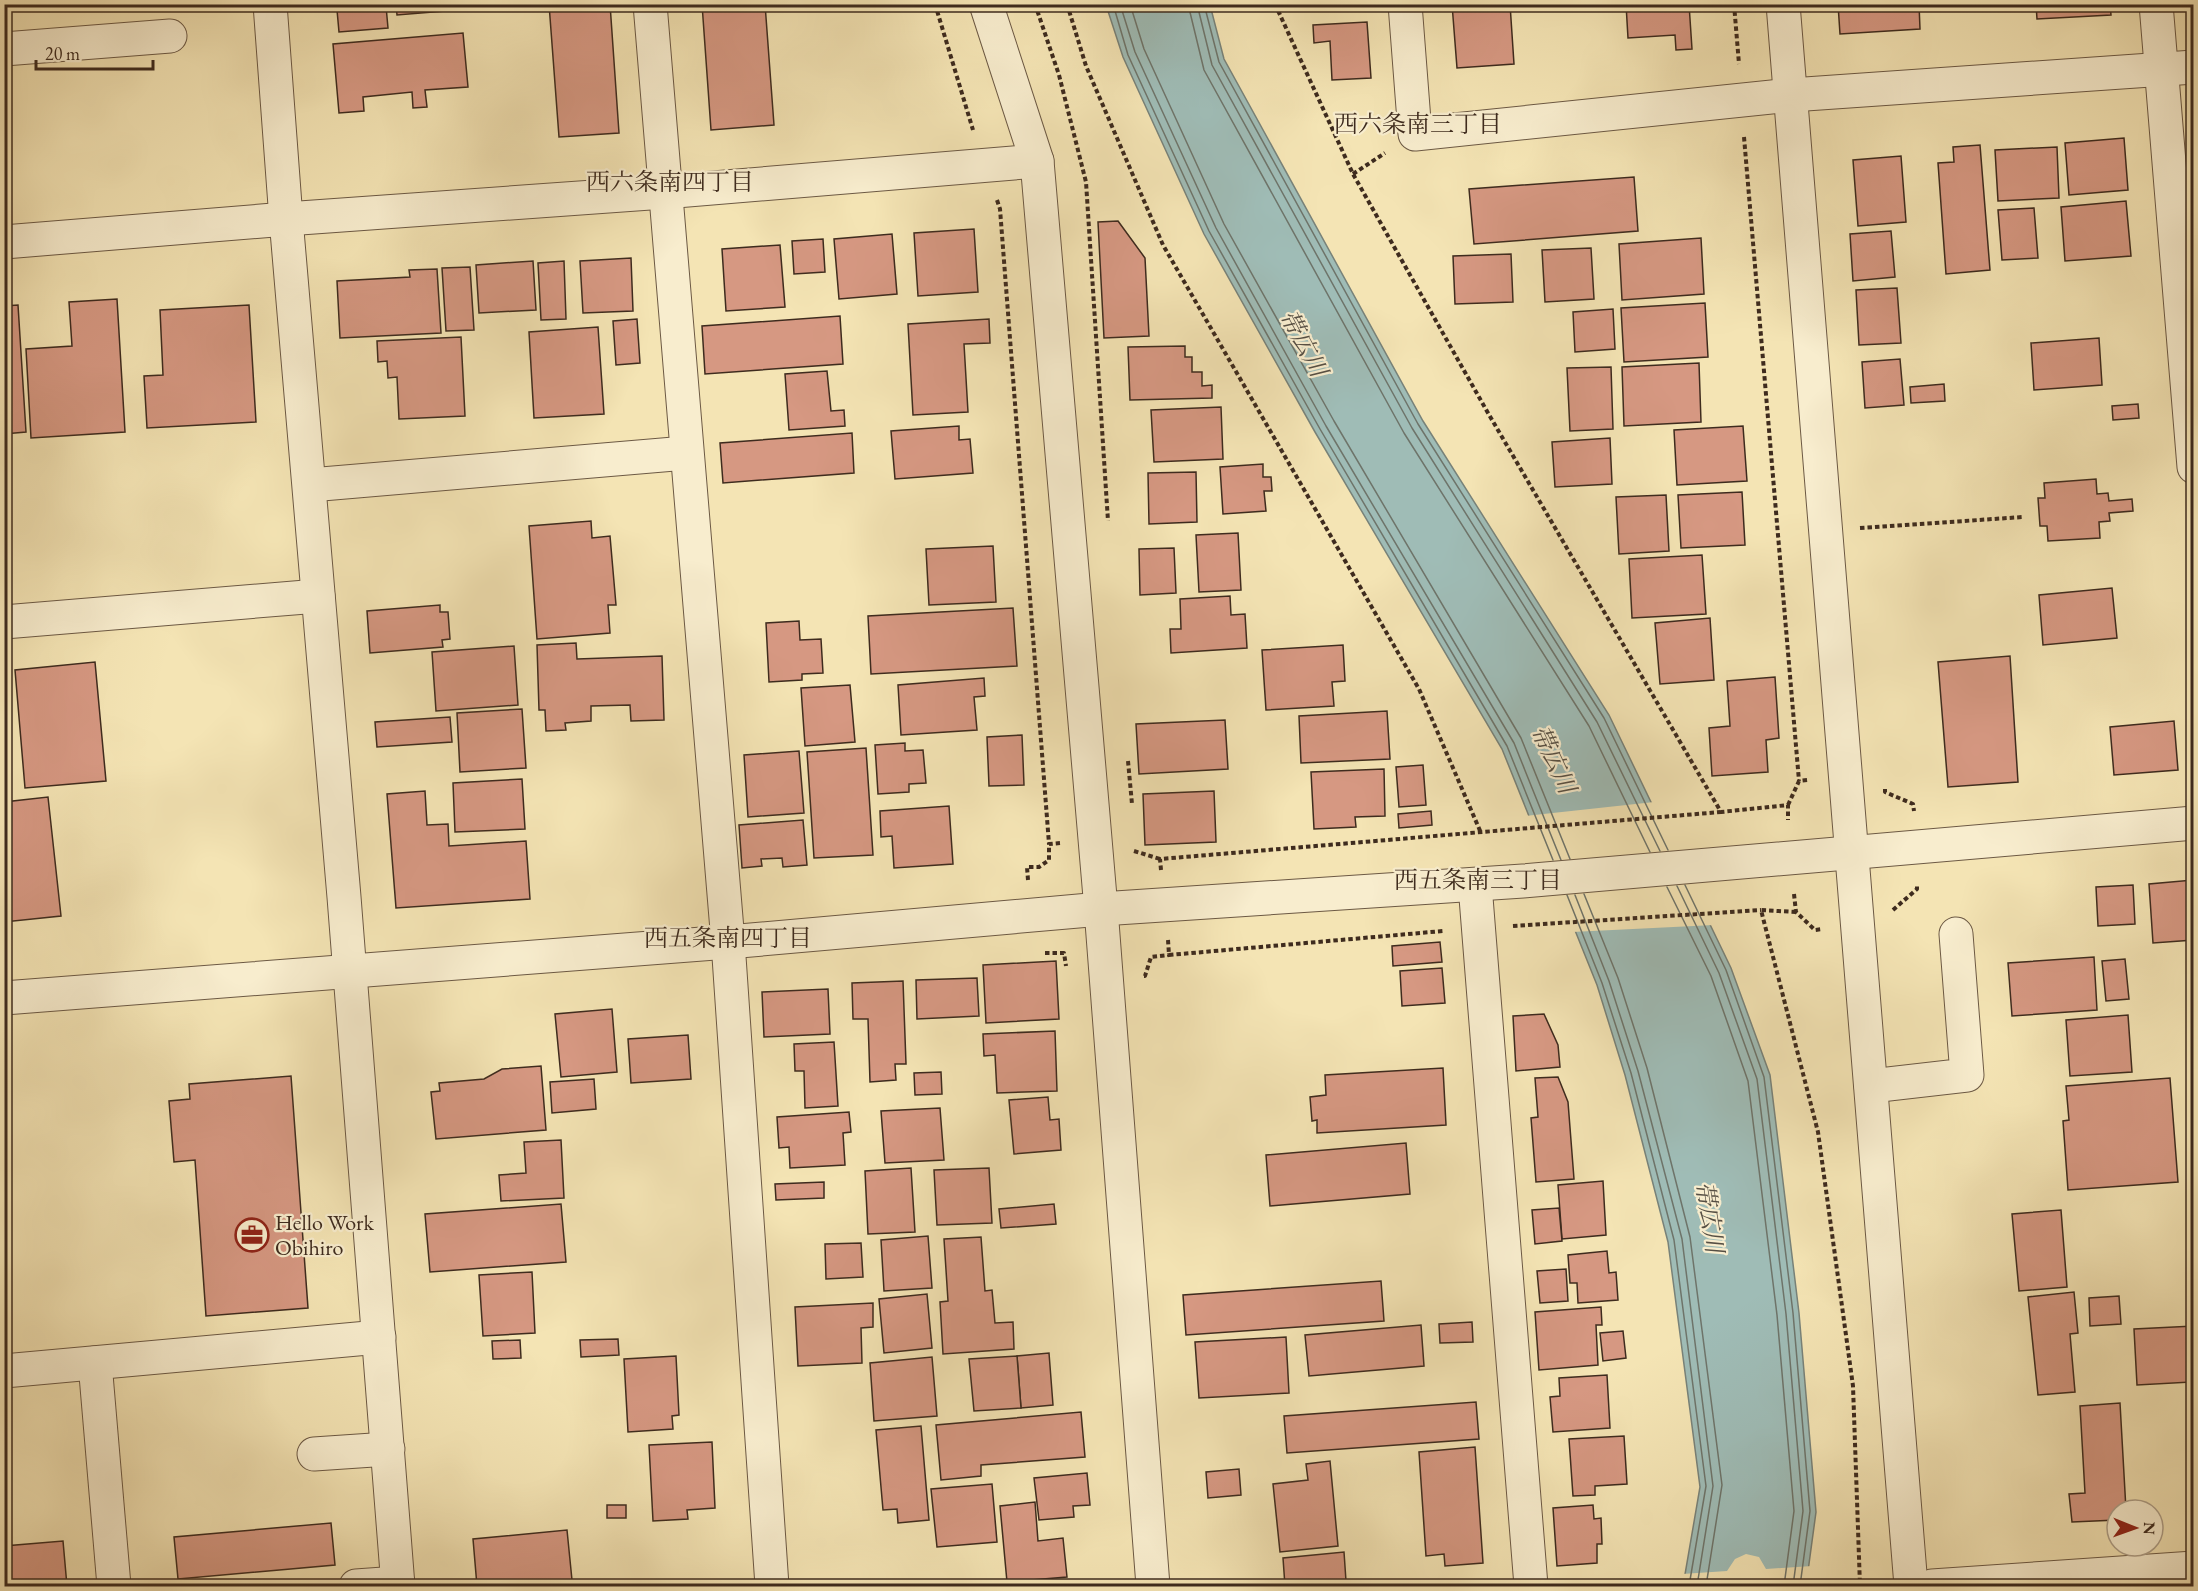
<svg xmlns="http://www.w3.org/2000/svg" width="2198" height="1591" font-family="'EB Garamond','Noto Serif JP',serif">
<style>
.water{fill:#9fbcb6;stroke:#788279;stroke-width:1.5}
.pier{fill:#f4e4b4}
.lines{fill:none;stroke-linecap:round;stroke-linejoin:round}
.shore{stroke:#6e746a;stroke-width:1.5}
.building{fill:#d69882;stroke:#3e2b1e;stroke-width:1.5}
.minor-casing{stroke:#6c5944;stroke-width:35}
.path{stroke:#3e2b1e;stroke-width:4;stroke-dasharray:4.5 3;stroke-linecap:butt}
.minor{stroke:#f8edce;stroke-width:33}
.labels{text-anchor:middle;dominant-baseline:central;stroke-width:4.5;stroke-linejoin:round;paint-order:stroke}
.poi-label{font-size:22px;fill:#3e2b1e;stroke:#f8edce;text-anchor:start}
.neighbourhood-label{font-size:24px;fill:#3e2b1e;stroke:#f8edce}
.water-label{font-size:24px;font-style:italic;fill:#564f44;stroke:#f8edce}
</style>
<rect width="100%" height="100%" fill="#f4e4b4"/>
<filter id="stains"><feTurbulence type="fractalNoise" baseFrequency=".00333" numOctaves="4"/><feColorMatrix values="0 0 0 0 .2 0 0 0 0 .09 0 0 0 0 .02 0 0 0 .5 -.17"/></filter>
<radialGradient id="worn" r=".72"><stop offset=".6" stop-color="#630" stop-opacity="0"/><stop offset="1" stop-color="#630" stop-opacity=".3"/></radialGradient>
<!-- water -->
<polygon class="water" points="1106,5 1210,5 1224,59 1423,421 1609,715 1731,968 1770,1075 1799,1313 1816,1512 1806,1586 1683,1586 1700,1487 1668,1242 1625,1075 1597,985 1502,749 1315,432 1204,234 1123,57"/>
<!-- pier -->
<g class="pier">
<polygon points="1654,802 1714,925 1572,932 1525,816"/>
<polygon points="1746,1554 1759,1557 1766,1569 1812,1566 1809,1586 1680,1586 1682,1574 1727,1571 1735,1559"/>
</g>
<g class="lines">
<!-- shore -->
<g class="shore">
<polyline points="1113,4 1128,55 1209,231 1320,429 1507,746 1553,860"/>
<polyline points="1120,4 1135,52 1216,228 1326,426 1514,743 1561,860"/>
<polyline points="1130,4 1144,49 1224,224 1334,421 1521,738 1570,859"/>
<polyline points="1188,4 1204,70 1404,433 1589,726 1650,852"/>
<polyline points="1197,4 1212,65 1412,428 1597,722 1660,851"/>
<polyline points="1204,4 1219,62 1418,424 1604,718 1668,850"/>
<polyline points="1685,885 1726,970 1764,1077 1793,1313 1810,1511 1800,1586"/>
<polyline points="1677,886 1719,973 1757,1079 1786,1314 1803,1511 1793,1586"/>
<polyline points="1667,887 1711,976 1748,1081 1777,1315 1794,1511 1784,1586"/>
<polyline points="1584,894 1618,978 1647,1068 1690,1237 1722,1485 1706,1586"/>
<polyline points="1567,895 1602,983 1631,1073 1674,1240 1706,1486 1689,1586"/>
<polyline points="1575,895 1609,981 1638,1071 1682,1239 1713,1486 1697,1586"/>
</g>
</g>
<!-- building -->
<g class="building">
<polygon points="396,4 457,4 457,10 397,15"/>
<polygon points="549,4 610,4 619,133 559,137"/>
<polygon points="702,4 765,4 774,125 711,130"/>
<polygon points="1452,4 1510,4 1514,64 1457,68"/>
<polygon points="1626,4 1689,4 1692,49 1676,50 1675,35 1628,38"/>
<polygon points="1838,4 1919,4 1920,29 1840,34"/>
<polygon points="2036,4 2110,4 2111,15 2037,19"/>
<polygon points="386,6 388,28 339,32 337,10"/>
<polygon points="1367,22 1371,78 1332,80 1330,41 1314,43 1313,25"/>
<polygon points="463,33 468,87 425,90 427,107 413,108 412,92 363,97 364,111 339,113 333,44"/>
<polygon points="2124,138 2128,190 2069,195 2065,143"/>
<polygon points="1980,145 1990,270 1946,274 1938,163 1954,162 1953,147"/>
<polygon points="2057,147 2059,198 1998,201 1995,150"/>
<polygon points="1901,156 1906,222 1858,226 1853,160"/>
<polygon points="1634,177 1638,231 1474,244 1469,189"/>
<polygon points="2126,201 2131,256 2065,261 2061,207"/>
<polygon points="2034,208 2038,258 2002,260 1998,210"/>
<polygon points="1118,221 1145,258 1149,336 1104,338 1098,222"/>
<polygon points="974,229 978,292 918,296 914,233"/>
<polygon points="1891,231 1895,277 1853,281 1850,234"/>
<polygon points="892,234 897,294 839,299 834,239"/>
<polygon points="1701,238 1704,294 1622,300 1619,244"/>
<polygon points="823,239 825,272 794,274 792,241"/>
<polygon points="780,245 785,307 726,311 722,249"/>
<polygon points="1591,248 1594,299 1545,302 1542,250"/>
<polygon points="1511,254 1513,302 1455,304 1453,256"/>
<polygon points="631,258 633,311 583,313 580,261"/>
<polygon points="533,261 536,310 479,313 476,265"/>
<polygon points="564,261 566,319 541,320 538,263"/>
<polygon points="470,267 474,330 446,331 442,268"/>
<polygon points="437,269 441,333 340,338 337,281 410,277 409,270"/>
<polygon points="1897,288 1901,343 1859,345 1856,290"/>
<polygon points="117,299 125,432 31,438 26,349 72,346 69,302"/>
<polygon points="1705,303 1708,357 1624,362 1621,308"/>
<polygon points="18,305 26,432 4,434 4,306"/>
<polygon points="249,305 256,422 147,428 144,376 163,375 160,310"/>
<polygon points="1613,309 1615,349 1575,352 1573,312"/>
<polygon points="840,316 843,364 705,374 702,326"/>
<polygon points="637,319 640,363 616,365 613,321"/>
<polygon points="989,319 990,343 964,344 968,412 913,415 908,324"/>
<polygon points="598,327 604,414 534,418 529,332"/>
<polygon points="461,337 465,416 399,419 397,377 388,378 387,361 378,362 377,341"/>
<polygon points="2099,338 2102,385 2034,390 2031,343"/>
<polygon points="1185,346 1185,357 1192,357 1192,372 1202,372 1202,386 1212,385 1212,398 1130,400 1128,347"/>
<polygon points="1900,359 1904,405 1865,408 1862,362"/>
<polygon points="1699,363 1701,422 1624,426 1622,367"/>
<polygon points="1611,367 1613,429 1570,431 1567,368"/>
<polygon points="827,371 831,411 844,410 845,426 789,430 785,374"/>
<polygon points="1944,384 1945,401 1911,403 1910,387"/>
<polygon points="2138,404 2139,418 2113,420 2112,406"/>
<polygon points="1221,407 1223,459 1154,462 1151,410"/>
<polygon points="959,426 959,440 970,439 973,473 895,479 891,431"/>
<polygon points="1743,426 1747,481 1677,485 1674,430"/>
<polygon points="852,433 854,473 723,483 720,443"/>
<polygon points="1610,438 1612,484 1555,487 1552,442"/>
<polygon points="1263,464 1263,477 1271,477 1272,491 1264,491 1266,511 1223,514 1220,467"/>
<polygon points="1196,472 1197,522 1149,524 1148,473"/>
<polygon points="2096,479 2097,494 2108,493 2109,501 2132,499 2133,511 2109,513 2110,521 2099,522 2100,538 2048,541 2047,526 2040,526 2038,498 2045,498 2044,483"/>
<polygon points="1742,492 1745,545 1681,548 1678,495"/>
<polygon points="1666,495 1669,551 1619,554 1616,497"/>
<polygon points="591,521 592,538 610,536 616,605 608,605 610,633 537,639 529,526"/>
<polygon points="1238,533 1241,590 1199,592 1196,535"/>
<polygon points="993,546 996,602 929,605 926,549"/>
<polygon points="1174,548 1176,593 1140,595 1139,549"/>
<polygon points="1702,555 1706,614 1632,618 1629,559"/>
<polygon points="2112,588 2117,638 2043,645 2039,595"/>
<polygon points="1230,596 1231,615 1245,614 1247,648 1171,653 1170,629 1181,629 1180,599"/>
<polygon points="440,605 440,612 448,612 450,639 442,640 443,647 370,653 367,611"/>
<polygon points="1013,608 1017,666 871,674 868,616"/>
<polygon points="1710,618 1714,680 1660,684 1655,623"/>
<polygon points="799,621 800,640 821,639 823,673 802,674 802,680 769,682 766,623"/>
<polygon points="576,643 577,659 662,656 664,720 631,721 630,705 591,706 591,721 565,723 566,730 546,731 545,710 539,710 537,645"/>
<polygon points="1343,645 1345,681 1332,682 1334,706 1266,710 1262,650"/>
<polygon points="514,646 518,705 436,711 432,652"/>
<polygon points="2010,656 2018,782 1948,787 1938,662"/>
<polygon points="95,662 106,781 25,788 15,670"/>
<polygon points="1775,677 1779,738 1766,740 1768,772 1712,776 1709,728 1730,726 1727,681"/>
<polygon points="984,678 985,696 974,697 977,730 901,735 898,685"/>
<polygon points="850,685 855,742 805,746 801,688"/>
<polygon points="522,709 526,768 460,772 457,713"/>
<polygon points="1387,711 1390,759 1301,763 1299,716"/>
<polygon points="450,717 452,742 377,747 375,722"/>
<polygon points="1225,720 1228,769 1139,774 1136,724"/>
<polygon points="2174,721 2178,770 2114,775 2110,727"/>
<polygon points="1022,735 1024,785 989,786 987,737"/>
<polygon points="905,743 905,751 923,750 926,783 909,784 909,792 878,794 875,745"/>
<polygon points="866,748 873,855 814,858 807,752"/>
<polygon points="799,751 804,813 748,817 744,755"/>
<polygon points="1423,765 1426,805 1399,807 1396,767"/>
<polygon points="1384,769 1385,816 1355,817 1356,827 1314,829 1311,772"/>
<polygon points="522,779 525,829 455,832 453,783"/>
<polygon points="425,791 427,825 448,824 449,846 526,841 530,899 396,908 387,794"/>
<polygon points="1214,791 1216,842 1145,845 1143,794"/>
<polygon points="48,797 61,916 4,922 4,802"/>
<polygon points="949,806 953,864 894,868 892,836 881,837 880,811"/>
<polygon points="1431,811 1432,825 1399,828 1398,814"/>
<polygon points="803,820 807,865 783,867 782,858 761,859 762,866 742,868 739,825"/>
<polygon points="2193,880 2194,940 2153,943 2149,884"/>
<polygon points="2133,885 2135,924 2098,926 2096,887"/>
<polygon points="1440,942 1442,962 1393,966 1392,946"/>
<polygon points="2094,957 2097,1010 2012,1016 2008,963"/>
<polygon points="2125,959 2129,999 2106,1001 2102,961"/>
<polygon points="1056,961 1059,1019 986,1023 983,965"/>
<polygon points="1442,968 1445,1003 1402,1006 1400,971"/>
<polygon points="977,978 979,1016 917,1019 916,980"/>
<polygon points="903,981 906,1064 895,1064 896,1080 870,1082 868,1019 853,1019 852,983"/>
<polygon points="828,989 830,1034 764,1037 762,992"/>
<polygon points="612,1009 617,1072 561,1077 555,1014"/>
<polygon points="1544,1014 1558,1045 1560,1067 1516,1071 1513,1016"/>
<polygon points="2128,1015 2132,1072 2070,1076 2066,1020"/>
<polygon points="1055,1031 1057,1091 997,1093 995,1055 984,1056 983,1034"/>
<polygon points="688,1035 691,1079 631,1083 628,1039"/>
<polygon points="834,1042 838,1106 805,1108 804,1071 795,1071 794,1044"/>
<polygon points="541,1066 546,1130 436,1139 431,1092 440,1091 439,1083 484,1079 502,1069"/>
<polygon points="1443,1068 1446,1125 1317,1133 1317,1120 1312,1121 1310,1097 1326,1095 1325,1075"/>
<polygon points="941,1072 942,1094 915,1095 914,1073"/>
<polygon points="291,1076 308,1308 206,1316 195,1160 174,1162 169,1101 190,1099 189,1084"/>
<polygon points="1558,1077 1568,1102 1574,1179 1536,1182 1531,1118 1538,1117 1535,1078"/>
<polygon points="2170,1078 2178,1182 2068,1190 2063,1121 2069,1120 2066,1086"/>
<polygon points="594,1079 596,1109 552,1113 550,1082"/>
<polygon points="1048,1097 1050,1120 1059,1119 1061,1150 1014,1154 1009,1100"/>
<polygon points="940,1108 944,1160 885,1163 881,1111"/>
<polygon points="849,1112 851,1132 843,1133 845,1165 790,1168 789,1147 779,1148 777,1117"/>
<polygon points="561,1140 564,1198 501,1201 499,1175 526,1173 524,1142"/>
<polygon points="1406,1143 1410,1194 1270,1206 1266,1155"/>
<polygon points="911,1168 915,1232 868,1234 865,1171"/>
<polygon points="989,1168 992,1223 937,1225 934,1170"/>
<polygon points="1603,1181 1606,1235 1562,1239 1558,1185"/>
<polygon points="824,1182 824,1198 776,1200 775,1184"/>
<polygon points="561,1204 566,1262 430,1272 425,1214"/>
<polygon points="1054,1204 1056,1224 1001,1228 999,1209"/>
<polygon points="1559,1208 1562,1241 1535,1244 1532,1210"/>
<polygon points="2061,1210 2067,1287 2019,1291 2012,1214"/>
<polygon points="928,1236 932,1288 884,1291 881,1240"/>
<polygon points="981,1237 985,1291 992,1290 995,1323 1013,1322 1014,1349 943,1354 940,1302 948,1301 944,1239"/>
<polygon points="861,1243 863,1277 826,1279 825,1244"/>
<polygon points="1607,1251 1609,1273 1616,1272 1618,1300 1578,1303 1577,1283 1570,1283 1568,1255"/>
<polygon points="1566,1269 1568,1301 1540,1303 1537,1271"/>
<polygon points="532,1272 535,1333 483,1336 479,1275"/>
<polygon points="1381,1281 1384,1321 1186,1335 1183,1295"/>
<polygon points="2074,1292 2078,1333 2070,1334 2075,1392 2038,1395 2028,1297"/>
<polygon points="927,1294 932,1348 884,1353 879,1299"/>
<polygon points="2119,1296 2121,1324 2090,1326 2089,1298"/>
<polygon points="873,1303 873,1327 861,1328 862,1363 798,1366 795,1307"/>
<polygon points="1601,1307 1602,1325 1596,1325 1598,1365 1539,1370 1535,1312"/>
<polygon points="1472,1322 1473,1342 1440,1343 1439,1324"/>
<polygon points="1421,1325 1424,1366 1309,1376 1305,1335"/>
<polygon points="2194,1326 2194,1387 2192,1387 2191,1382 2137,1385 2134,1329"/>
<polygon points="1623,1331 1626,1358 1603,1361 1600,1333"/>
<polygon points="1286,1337 1289,1393 1199,1398 1195,1342"/>
<polygon points="618,1339 619,1355 581,1357 580,1340"/>
<polygon points="520,1340 521,1358 493,1359 492,1341"/>
<polygon points="1049,1353 1053,1405 1021,1408 1017,1356"/>
<polygon points="676,1356 679,1415 672,1416 673,1429 628,1432 624,1359"/>
<polygon points="1017,1356 1021,1408 974,1411 969,1359"/>
<polygon points="932,1357 937,1416 874,1421 870,1363"/>
<polygon points="1607,1375 1610,1428 1553,1432 1550,1397 1560,1396 1559,1378"/>
<polygon points="1476,1402 1479,1439 1287,1453 1284,1416"/>
<polygon points="2120,1403 2126,1510 2117,1510 2117,1520 2072,1522 2069,1494 2085,1493 2080,1406"/>
<polygon points="1081,1412 1085,1457 981,1465 981,1476 941,1480 936,1425"/>
<polygon points="921,1426 929,1520 898,1523 897,1509 883,1510 876,1430"/>
<polygon points="1624,1436 1627,1484 1595,1486 1595,1495 1573,1496 1569,1439"/>
<polygon points="712,1442 715,1508 687,1510 688,1519 653,1521 649,1445"/>
<polygon points="1475,1447 1483,1563 1445,1566 1444,1554 1426,1556 1419,1452"/>
<polygon points="1330,1461 1338,1546 1280,1552 1273,1484 1308,1480 1306,1464"/>
<polygon points="1239,1469 1241,1495 1208,1498 1206,1472"/>
<polygon points="1087,1473 1090,1505 1073,1506 1074,1517 1039,1520 1034,1478"/>
<polygon points="992,1484 997,1542 937,1547 931,1489"/>
<polygon points="1035,1502 1038,1541 1063,1538 1067,1577 1007,1582 1000,1506"/>
<rect x="607" y="1505" width="19" height="13"/>
<polygon points="1593,1505 1594,1519 1601,1518 1602,1544 1597,1544 1597,1563 1557,1566 1553,1508"/>
<polygon points="331,1523 335,1565 178,1579 174,1537"/>
<polygon points="567,1530 572,1580 499,1586 477,1586 473,1539"/>
<polygon points="63,1541 67,1586 4,1586 4,1546"/>
<polygon points="1344,1552 1346,1581 1285,1586 1283,1558"/>
<polygon points="638,1580 638,1586 586,1586 586,1582"/>
</g>
<g class="lines">
<defs>
<g id="minor">
<polyline points="270,4 286,219 344,897 398,1586"/>
<polyline points="650,4 728,942 772,1586"/>
<polyline points="986,4 1037,161 1101,909 1153,1586"/>
<polyline points="1405,4 1415,134 1791,95 2194,67"/>
<polyline points="1783,4 1911,1586"/>
<polyline points="2156,4 2194,467"/>
<polyline points="4,49 170,36"/>
<polyline points="4,242 286,219 664,192 1037,161"/>
<polyline points="310,485 686,453"/>
<polyline points="4,622 318,596"/>
<polyline points="1475,885 1531,1586"/>
<polyline points="4,998 728,942 1101,909 1523,881 2194,823"/>
<polyline points="1871,1086 1967,1075 1956,934"/>
<polyline points="95,1363 114,1586"/>
<polyline points="4,1371 379,1337"/>
<polyline points="314,1454 388,1449"/>
<polyline points="356,1586 398,1583"/>
<polyline points="1932,1586 2194,1568"/>
</g>
</defs>
<!-- minor casing -->
<use href="#minor" class="minor-casing"/>
<!-- path -->
<g class="path">
<polyline points="935,4 973,130"/>
<polyline points="1035,4 1059,75 1086,182 1108,521"/>
<polyline points="1067,4 1086,66 1163,245 1419,689 1481,833"/>
<polyline points="1275,4 1353,174 1488,413 1721,812 1788,805 1788,820"/>
<polyline points="1734,4 1739,64"/>
<polyline points="1744,137 1799,781"/>
<polyline points="1353,174 1385,153"/>
<polyline points="997,200 1000,209 1049,844"/>
<polyline points="1860,528 2023,517"/>
<polyline points="1128,761 1132,804"/>
<polyline points="1885,789 1885,792 1913,804 1914,811"/>
<polyline points="1788,805 1799,781 1808,780"/>
<polyline points="1134,851 1160,859"/>
<polyline points="1161,870 1160,859 1721,812"/>
<polyline points="1028,880 1027,867 1039,867 1049,860 1049,844 1060,843"/>
<polyline points="1794,894 1796,912 1815,930 1823,929"/>
<polyline points="1893,910 1917,889 1917,884"/>
<polyline points="1796,912 1761,910 1818,1132 1853,1386 1860,1586"/>
<polyline points="1513,926 1761,910"/>
<polyline points="1168,940 1169,955 1443,931"/>
<polyline points="1045,953 1064,953 1066,966"/>
<polyline points="1144,976 1145,976 1151,957 1169,955"/>
</g>
<!-- minor -->
<use href="#minor" class="minor"/>
</g>
<!-- icons -->
<defs>
<symbol id="office-ring" viewBox="-11 -11 22 22"><circle r="9.5" fill="#f8edce" stroke="#8f2418" stroke-width="1.5"/><path d="M-6-3h4V-5.5h4V-3h4V5H-6ZM-1-4.5V-3h2v-1.5ZM-6 0V1H6V0Z" fill="#8f2418"/></symbol>
</defs>
<g fill-rule="evenodd">
<use href="#office-ring" x="233" y="1216" width="38" height="38"/>
</g>
<g class="labels">
<!-- poi labels -->
<g class="poi-label">
<text x="275" y="1222">Hello Work<tspan x="275" dy="25">Obihiro</tspan></text>
</g>
<!-- neighbourhood labels -->
<g class="neighbourhood-label">
<text x="1418" y="123">西六条南三丁目</text>
<text x="670" y="181">西六条南四丁目</text>
<text x="1478" y="879">西五条南三丁目</text>
<text x="728" y="937">西五条南四丁目</text>
</g>
<!-- water labels -->
<g class="water-label">
<text transform="translate(1304 343) rotate(62)">帯広川</text>
<text transform="translate(1554 759) rotate(65)">帯広川</text>
<text transform="translate(1710 1217) rotate(81)">帯広川</text>
</g>
</g>
<!-- margin -->
<rect width="2198" height="1591" fill="none" stroke="#f4e4b4" stroke-width="24"/>
<rect x="6" y="6" width="2186" height="1579" fill="none" stroke="#3e2b1e" stroke-width="3"/>
<rect x="12" y="12" width="2174" height="1567" fill="none" stroke="#3e2b1e" stroke-width="1.5"/>
<!-- north arrow -->
<g transform="translate(2135 1528) rotate(91)"><circle r="28" fill="#f8edce" stroke="#ae9f88" stroke-width="1.5"/>
<path d="M0-4.5L10 22L0 15L-10 22Z" fill="#8f2418"/>
<text y="-9" font-size="16" font-weight="bold" text-anchor="middle" fill="#3e2b1e">N</text>
</g>
<!-- scale -->
<path d="M36 60v9h117v-9" fill="none" stroke="#3e2b1e" stroke-width="3"/>
<text x="45" y="60" font-size="18" fill="#3e2b1e" stroke="#f8edce" stroke-width="4.5" paint-order="stroke">20 m</text>
<rect width="100%" height="100%" filter="url(#stains)"/>
<rect width="100%" height="100%" fill="url(#worn)"/>
</svg>
